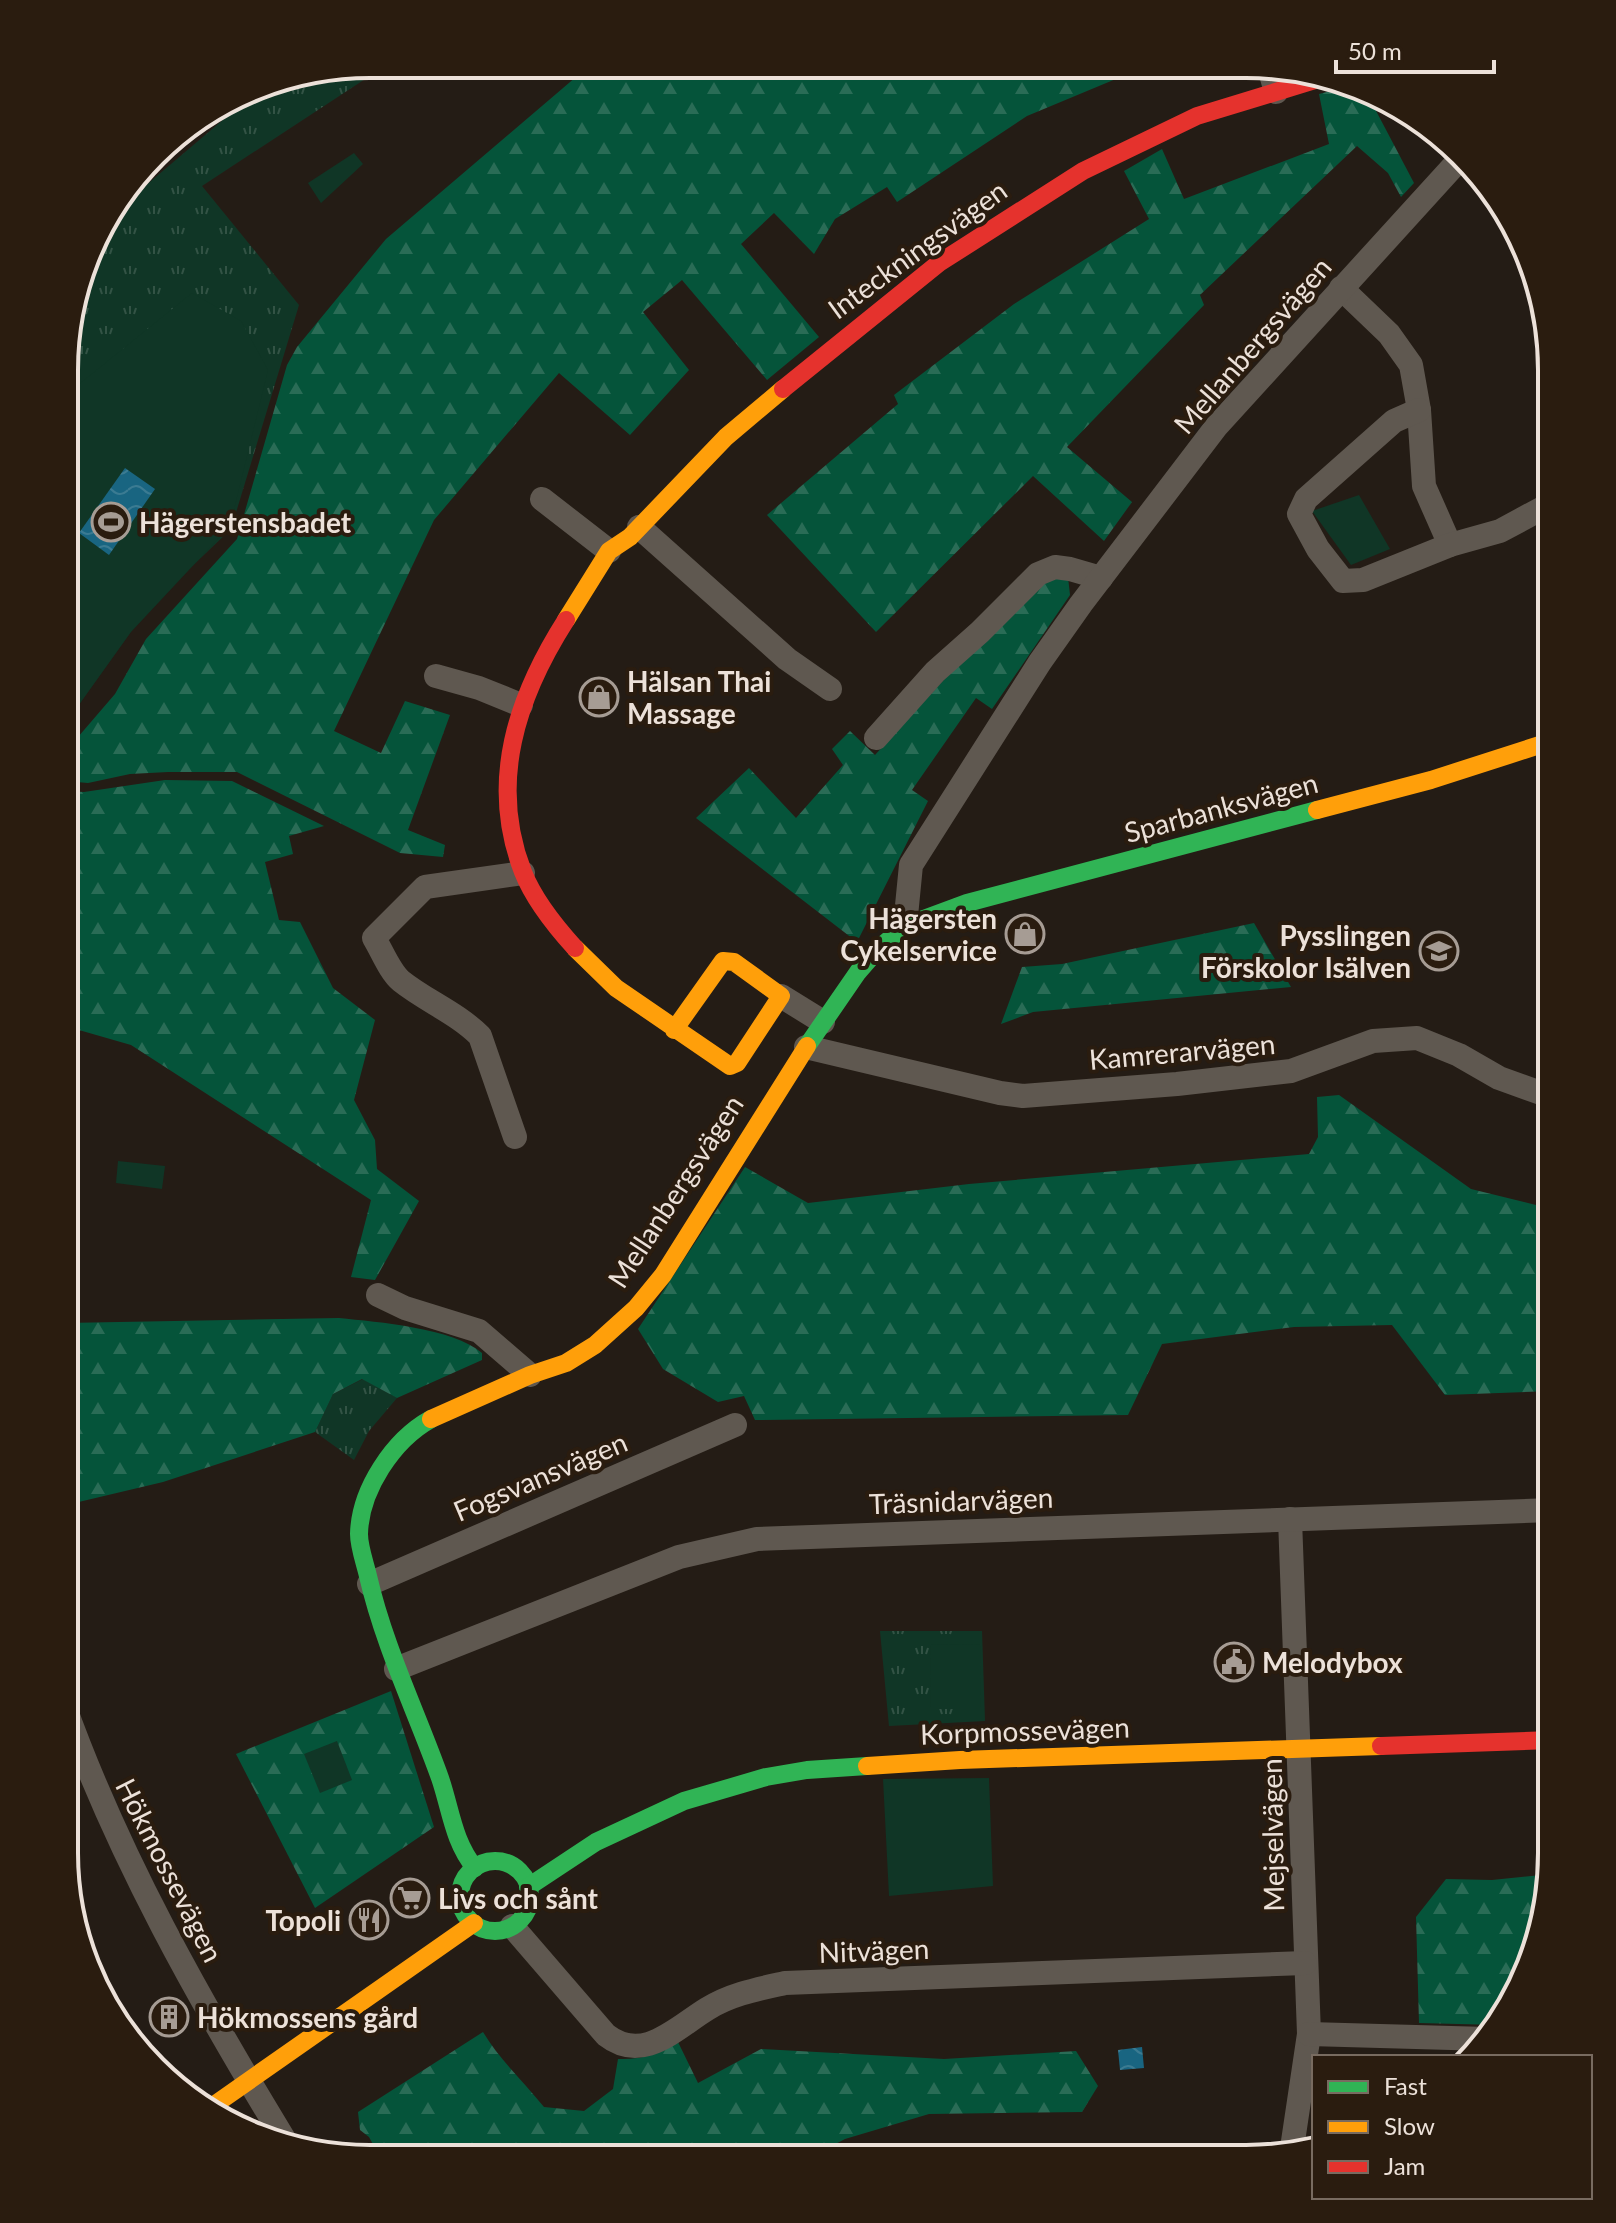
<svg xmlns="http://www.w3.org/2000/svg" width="1616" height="2223" font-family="Lato,sans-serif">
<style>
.grass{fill:url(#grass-tufts)}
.forest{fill:url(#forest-firs)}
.park{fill:#103626}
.water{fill:url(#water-waves)}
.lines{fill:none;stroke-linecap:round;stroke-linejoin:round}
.street{stroke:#5f5850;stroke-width:24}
.fast{stroke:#30b455;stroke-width:18}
.slow{stroke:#ff9f0a;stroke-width:18}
.jam{stroke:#e5322d;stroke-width:18}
.labels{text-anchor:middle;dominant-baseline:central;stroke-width:8;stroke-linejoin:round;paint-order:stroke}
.street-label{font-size:28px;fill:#ece1d9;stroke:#2a1c0f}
.poi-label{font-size:28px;font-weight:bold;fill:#ece1d9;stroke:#2a1c0f;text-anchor:start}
.rim{fill:none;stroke:#ece1d9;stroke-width:4}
</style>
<defs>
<pattern id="grass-tufts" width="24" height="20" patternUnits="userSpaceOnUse" patternTransform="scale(2)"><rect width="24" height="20" fill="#103626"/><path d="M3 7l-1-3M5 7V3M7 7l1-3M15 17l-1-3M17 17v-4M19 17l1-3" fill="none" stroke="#335345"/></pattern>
<pattern id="forest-firs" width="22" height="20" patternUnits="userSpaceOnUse" patternTransform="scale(2)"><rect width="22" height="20" fill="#05543a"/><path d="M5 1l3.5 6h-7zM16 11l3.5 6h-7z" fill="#2a6c56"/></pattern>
<pattern id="water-waves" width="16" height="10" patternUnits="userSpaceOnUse" patternTransform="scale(2)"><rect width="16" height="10" fill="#196581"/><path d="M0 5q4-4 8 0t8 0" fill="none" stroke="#3b7b92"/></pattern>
</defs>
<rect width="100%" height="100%" fill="#241c15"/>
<!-- grass -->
<g class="grass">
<polygon points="370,64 385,66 202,186 299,305 231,529 131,625 66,716 67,330 104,221 265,84 271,80"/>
<polygon points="363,1379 397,1398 369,1431 354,1460 315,1432 333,1394"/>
<polygon points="1551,1611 1551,1725 1546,1725 1541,1612"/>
<polygon points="880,1631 982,1631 985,1721 889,1726"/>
</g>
<!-- forest -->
<g class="forest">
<polygon points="590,65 1147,66 1027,116 897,202 887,187 835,219 814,254 774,213 741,244 819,337 767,380 682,280 643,312 689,370 630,435 559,373 434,520 334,731 381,753 405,701 450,715 408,830 445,845 443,857 400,853 237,772 168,772 130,774 88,783 66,781 66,751 115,694 146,639 237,539 287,365 297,347 386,239"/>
<polygon points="1353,85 1364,88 1414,183 1401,197 1388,173 1357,146 1200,295 1204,305 1067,447 1132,502 1104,541 1033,476 876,632 767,515 898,404 894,395 1014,304 1149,219 1124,171 1162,149 1184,199 1329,144 1319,94"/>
<polygon points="1068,577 1070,595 992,709 976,698 912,790 928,801 857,942 696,818 749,768 796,818 843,765 832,749 850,731 875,755 1037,578"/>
<polygon points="165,780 232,781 324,826 289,836 293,854 265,862 279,920 300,922 333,988 375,1020 354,1100 375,1140 377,1169 419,1201 375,1280 351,1277 371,1200 131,1045 65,1026 66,791 84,792"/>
<polygon points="1254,923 1291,987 1033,1012 1001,1024 1022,967 1062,964"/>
<polygon points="1339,1095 1471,1189 1552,1209 1552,1391 1445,1395 1392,1325 1294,1327 1162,1344 1128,1415 755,1420 744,1396 718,1402 663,1369 638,1329 745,1167 808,1203 969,1184 1309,1154 1318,1137 1317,1097"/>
<path d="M 339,1318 C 378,1322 453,1328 482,1353 L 482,1360 L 397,1398 L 362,1379 L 333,1394 L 315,1432 L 163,1482 L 66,1505 L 65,1323 Z"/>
<polygon points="391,1691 434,1827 315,1908 236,1754"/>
<polygon points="1551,1874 1536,1952 1499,2025 1419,2023 1416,1917 1446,1879 1492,1880"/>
<path d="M 483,2032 C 499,2059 524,2082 544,2107 L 584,2111 L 613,2089 L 618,2059 C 641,2060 658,2054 678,2042 L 698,2083 L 761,2049 L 944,2059 L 1076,2051 L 1098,2086 L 1082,2112 L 929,2114 L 845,2139 L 809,2158 L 669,2157 L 663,2148 L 653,2157 L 380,2157 L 369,2137 L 360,2130 L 358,2112 Z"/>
</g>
<!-- park -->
<g class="park">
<polygon points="354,153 363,164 321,203 308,183"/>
<polygon points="192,293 241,321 268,370 230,526 131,632 66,723 67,394"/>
<polygon points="1359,495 1390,549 1351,565 1312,511"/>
<polygon points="118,1161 165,1166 162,1189 116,1183"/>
<polygon points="980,1644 981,1709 931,1709 930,1645"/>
<polygon points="337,1741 352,1780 320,1793 304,1754"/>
<polygon points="989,1778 993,1886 889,1896 883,1779"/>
</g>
<!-- water -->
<g class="water">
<polygon points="125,468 155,489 109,555 79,533"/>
<polygon points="1142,2047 1144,2068 1120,2070 1118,2050"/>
</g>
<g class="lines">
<!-- street -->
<g class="street">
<polyline points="1269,67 1276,92"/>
<polyline points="1341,288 1389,334 1411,365 1419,410 1424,486 1450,545"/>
<polyline points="1419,410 1394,421 1306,499 1299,514 1318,549 1343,581 1363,580 1450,545 1500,531 1552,503"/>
<polyline points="542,499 609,551"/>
<polyline points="639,527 787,659 830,689"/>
<polyline points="436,676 479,688 521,705"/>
<polyline points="876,738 935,672 980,632 1038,574 1055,567 1070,569 1101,578"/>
<polyline points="905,926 911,865 1040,662 1081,604 1216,427 1459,160"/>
<polyline points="781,996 823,1022"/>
<polyline points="806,1047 1000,1093 1023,1096 1177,1084 1291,1071 1373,1041 1417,1038 1459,1055 1499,1078 1552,1097"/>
<path d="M 515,1137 L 480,1036 C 457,1013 426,1001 401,981 C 390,972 382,951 374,938 L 425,887 L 523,873"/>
<polyline points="378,1295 405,1308 479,1331 530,1375"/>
<polyline points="1290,1519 1309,2034 1292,2148"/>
<polyline points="369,1584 735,1425"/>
<polyline points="396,1669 679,1557 757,1539 1551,1510"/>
<path d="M 64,1705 C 119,1858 200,2001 284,2139"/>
<path d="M 512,1926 L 606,2035 C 643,2064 676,2028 707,2009 C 731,1994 758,1989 785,1983 L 1305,1963"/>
<polyline points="1309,2034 1487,2039"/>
</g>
<!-- fast -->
<g class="fast">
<polyline points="807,1046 858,972 878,949 905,926 967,903 1317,810"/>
<path d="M 431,1419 C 393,1440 360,1490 359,1534 C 359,1547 365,1563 368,1576 C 384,1646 416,1711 440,1778 C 451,1810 453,1841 475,1868"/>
<circle cx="495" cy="1896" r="35"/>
<polyline points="528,1887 596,1842 684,1801 766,1777 807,1770 867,1766"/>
</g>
<!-- slow -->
<g class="slow">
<polyline points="566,620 609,551 630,537 726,437 783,389"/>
<polyline points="1317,810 1431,780 1552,741"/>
<polyline points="575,948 616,988 730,1066 737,1063 781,996 734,962 723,961 674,1030"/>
<polyline points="431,1419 530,1375 566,1363 595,1345 636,1308 663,1275 807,1046"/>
<polyline points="867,1766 960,1760 1381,1746"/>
<polyline points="207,2110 474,1923"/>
</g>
<!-- jam -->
<g class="jam">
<polyline points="783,389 939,263 1083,171 1197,116 1325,77"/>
<path d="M 566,620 C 517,697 488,782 523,872 C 534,900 555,926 575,948"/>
<polyline points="1381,1746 1551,1740"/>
</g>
</g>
<!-- icons -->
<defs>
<symbol id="stadium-ring" viewBox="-11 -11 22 22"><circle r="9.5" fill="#2a1c0f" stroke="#a69c94" stroke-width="1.5"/><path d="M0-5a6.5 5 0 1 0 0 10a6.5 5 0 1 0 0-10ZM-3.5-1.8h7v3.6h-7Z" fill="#a69c94"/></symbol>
<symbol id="shop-ring" viewBox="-11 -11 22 22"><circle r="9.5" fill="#2a1c0f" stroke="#a69c94" stroke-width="1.5"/><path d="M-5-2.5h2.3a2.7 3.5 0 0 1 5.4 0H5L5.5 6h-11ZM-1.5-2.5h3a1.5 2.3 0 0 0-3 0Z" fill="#a69c94"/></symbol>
<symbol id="school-ring" viewBox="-11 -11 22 22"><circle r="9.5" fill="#2a1c0f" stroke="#a69c94" stroke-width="1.5"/><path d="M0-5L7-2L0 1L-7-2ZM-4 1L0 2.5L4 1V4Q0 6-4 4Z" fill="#a69c94"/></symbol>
<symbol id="civic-ring" viewBox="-11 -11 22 22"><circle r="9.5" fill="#2a1c0f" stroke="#a69c94" stroke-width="1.5"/><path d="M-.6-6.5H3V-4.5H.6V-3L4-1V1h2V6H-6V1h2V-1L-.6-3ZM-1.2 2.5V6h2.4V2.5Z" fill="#a69c94"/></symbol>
<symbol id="supermarket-ring" viewBox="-11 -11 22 22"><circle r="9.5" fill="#2a1c0f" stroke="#a69c94" stroke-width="1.5"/><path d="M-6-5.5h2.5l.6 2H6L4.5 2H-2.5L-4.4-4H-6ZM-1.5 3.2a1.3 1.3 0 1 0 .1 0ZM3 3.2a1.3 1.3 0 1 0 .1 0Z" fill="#a69c94"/></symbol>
<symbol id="restaurant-ring" viewBox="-11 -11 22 22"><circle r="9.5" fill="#2a1c0f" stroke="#a69c94" stroke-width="1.5"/><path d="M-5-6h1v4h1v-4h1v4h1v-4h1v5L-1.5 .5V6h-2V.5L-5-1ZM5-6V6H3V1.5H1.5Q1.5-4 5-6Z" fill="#a69c94"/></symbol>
<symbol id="building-ring" viewBox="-11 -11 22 22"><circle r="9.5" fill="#2a1c0f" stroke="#a69c94" stroke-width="1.5"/><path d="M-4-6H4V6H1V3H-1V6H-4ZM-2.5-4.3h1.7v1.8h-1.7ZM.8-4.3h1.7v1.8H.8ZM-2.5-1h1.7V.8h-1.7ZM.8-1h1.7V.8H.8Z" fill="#a69c94"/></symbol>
</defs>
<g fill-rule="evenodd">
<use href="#stadium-ring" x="89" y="500" width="44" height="44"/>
<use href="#shop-ring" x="577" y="675" width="44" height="44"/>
<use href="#shop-ring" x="1003" y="912" width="44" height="44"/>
<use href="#school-ring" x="1417" y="929" width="44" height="44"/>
<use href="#civic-ring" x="1212" y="1640" width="44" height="44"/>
<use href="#supermarket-ring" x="388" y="1876" width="44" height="44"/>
<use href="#restaurant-ring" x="347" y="1898" width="44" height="44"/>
<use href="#building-ring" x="147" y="1995" width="44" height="44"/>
</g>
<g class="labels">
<!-- street labels -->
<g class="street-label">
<text transform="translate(917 249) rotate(-36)">Inteckningsvägen</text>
<text transform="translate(1252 345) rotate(-49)">Mellanbergsvägen</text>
<text transform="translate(1221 807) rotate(-15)">Sparbanksvägen</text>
<text transform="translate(1182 1051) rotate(-5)">Kamrerarvägen</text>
<text transform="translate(675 1191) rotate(-57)">Mellanbergsvägen</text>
<text transform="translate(540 1476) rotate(-23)">Fogsvansvägen</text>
<text transform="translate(961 1500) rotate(-2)">Träsnidarvägen</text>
<text transform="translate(1025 1730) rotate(-2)">Korpmossevägen</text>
<text transform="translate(1272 1835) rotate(-91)">Mejselvägen</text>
<text transform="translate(170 1870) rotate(63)">Hökmossevägen</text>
<text transform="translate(874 1950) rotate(-2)">Nitvägen</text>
</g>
<!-- poi labels -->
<g class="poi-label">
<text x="139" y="522">Hägerstensbadet</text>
<text x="627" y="681">Hälsan Thai<tspan x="627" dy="32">Massage</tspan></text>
<text x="997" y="918" text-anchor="end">Hägersten<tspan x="997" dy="32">Cykelservice</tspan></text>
<text x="1411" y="935" text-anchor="end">Pysslingen<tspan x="1411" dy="32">Förskolor Isälven</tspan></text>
<text x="1262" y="1662">Melodybox</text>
<text x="438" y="1898">Livs och sånt</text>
<text x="341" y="1920" text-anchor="end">Topoli</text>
<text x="197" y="2017">Hökmossens gård</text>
</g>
</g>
<!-- crop -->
<path d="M0 0H1616V2223H0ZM370 78H1246A292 292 0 0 1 1538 370V1853A292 292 0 0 1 1246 2145H370A292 292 0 0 1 78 1853V370A292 292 0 0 1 370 78Z" fill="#2a1c0f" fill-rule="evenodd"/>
<path class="rim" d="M370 78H1246A292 292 0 0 1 1538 370V1853A292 292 0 0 1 1246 2145H370A292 292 0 0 1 78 1853V370A292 292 0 0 1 370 78Z"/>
<!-- legend -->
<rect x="1312" y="2055" width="280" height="144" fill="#2a1c0f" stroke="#786b60" stroke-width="2"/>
<rect x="1328" y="2081" width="40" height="12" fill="#30b455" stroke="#786b60" stroke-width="2"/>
<text x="1384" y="2095" font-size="24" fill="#ece1d9">Fast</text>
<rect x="1328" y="2121" width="40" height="12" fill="#ff9f0a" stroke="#786b60" stroke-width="2"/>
<text x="1384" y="2135" font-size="24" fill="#ece1d9">Slow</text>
<rect x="1328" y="2161" width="40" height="12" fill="#e5322d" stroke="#786b60" stroke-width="2"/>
<text x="1384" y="2175" font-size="24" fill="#ece1d9">Jam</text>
<!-- scale -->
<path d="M1336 60v12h158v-12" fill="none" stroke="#ece1d9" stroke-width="4"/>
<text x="1348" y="60" font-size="24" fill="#ece1d9" stroke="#2a1c0f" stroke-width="6" paint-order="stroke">50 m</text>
</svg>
